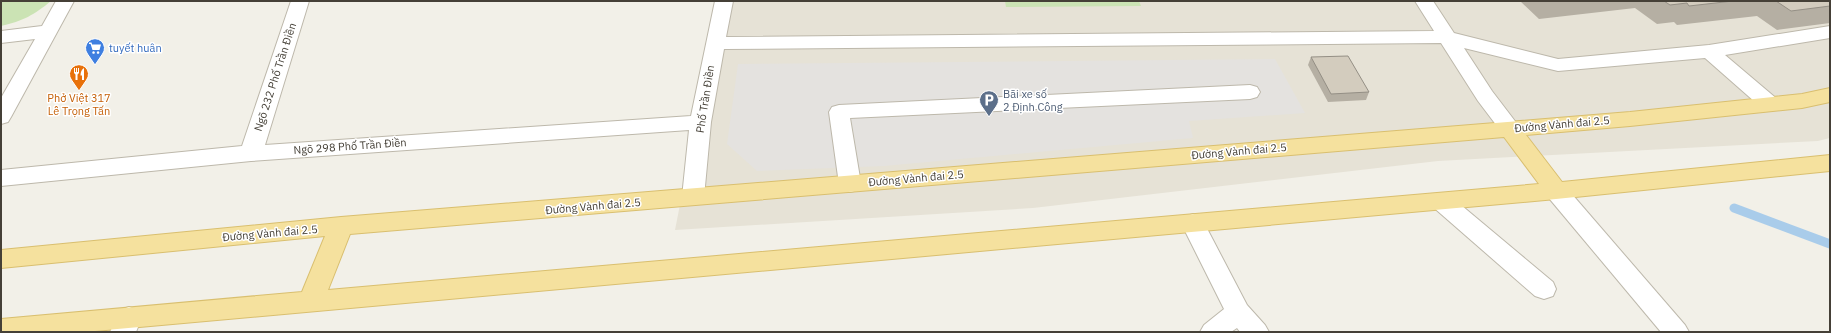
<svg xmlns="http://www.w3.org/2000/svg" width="1831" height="333" font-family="'IBM Plex Sans',sans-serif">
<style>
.residential{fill:#e6e2d6}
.green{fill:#cbe3b4}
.parking{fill:#e4e2df}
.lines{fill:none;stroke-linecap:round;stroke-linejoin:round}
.stream{stroke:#a9ccea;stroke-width:9}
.minor-casing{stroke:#bdb8ab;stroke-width:2}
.major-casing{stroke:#d9bf6f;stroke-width:2}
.minor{fill:#fff;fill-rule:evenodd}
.major{fill:#f5e19e;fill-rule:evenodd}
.wall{fill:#b5afa3}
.building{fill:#d3ccbe;stroke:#948f85}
.labels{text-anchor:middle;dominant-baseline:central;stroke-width:3;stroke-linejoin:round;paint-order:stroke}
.shop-label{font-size:11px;fill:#366cbe;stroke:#fff;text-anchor:start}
.street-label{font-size:11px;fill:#454037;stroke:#fff}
.service-label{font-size:11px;fill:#4e5e75;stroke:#fff;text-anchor:start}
.food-label{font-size:11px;fill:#c56008;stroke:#fff}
</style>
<rect width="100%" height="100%" fill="#f2f0e8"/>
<!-- residential -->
<polygon class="residential" points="720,1 1830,1 1830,138 1818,141 1438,161 1033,208 675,230"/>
<!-- green -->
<g class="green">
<path d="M 1,1 L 51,1 C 34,15 23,21 1,26 Z"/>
<polygon points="1005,1 1139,1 1141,6 1006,7"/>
</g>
<!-- parking -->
<polygon class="parking" points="1275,59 1305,113 1189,121 1193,138 884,166 757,171 727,144 738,64"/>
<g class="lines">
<!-- stream -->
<polyline class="stream" points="1734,208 1830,244"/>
<defs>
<g id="minor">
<polygon points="56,1 74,1 11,117 8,122 1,124 1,98 35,39 1,43 1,31 42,26"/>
<polygon points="291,1 309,1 265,145 691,116 715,1 733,1 726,37 1434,31 1415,1 1433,1 1454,33 1558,59 1709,45 1830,26 1830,38 1725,55 1777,99 1780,104 1777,109 1770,111 1763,109 1705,58 1558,71 1464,48 1492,91 1521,129 1517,134 1510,136 1503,134 1478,101 1441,43 724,49 711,122 704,197 701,203 693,205 685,203 682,197 689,130 251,161 1,186 1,170 242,146"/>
<polygon points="1250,85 1257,87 1260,92 1257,97 1250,99 850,118 861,184 858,190 850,192 842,190 839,184 829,112 832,107 839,105"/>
<polygon points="1556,183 1564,185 1685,325 1689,332 1661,332 1548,197 1545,191 1548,185"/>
<polygon points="1441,193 1449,195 1553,282 1556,289 1553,296 1544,299 1535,296 1433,207 1430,201 1433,195"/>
<polygon points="1193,214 1201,217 1247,305 1265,325 1269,332 1240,332 1237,328 1231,332 1200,332 1204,325 1224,309 1181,223 1185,217"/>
<polygon points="129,307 138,310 142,317 136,332 110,332 120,310"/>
</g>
<path id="major" d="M 1830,88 L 1830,102 L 1802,108 L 1630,126 L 1526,135 L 1562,182 L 1830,155 L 1830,171 L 1556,199 L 84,332 L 1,332 L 1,319 L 302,292 L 325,236 L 1,268 L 1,250 L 341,217 L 1630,112 L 1802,94 ZM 1504,137 L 1539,184 L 328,290 L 350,234 Z"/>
</defs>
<!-- minor casing -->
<use href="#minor" class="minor-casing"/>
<!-- major casing -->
<use href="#major" class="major-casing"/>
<!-- minor -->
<use href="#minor" class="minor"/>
<!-- major -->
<use href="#major" class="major"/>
</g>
<!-- wall -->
<g class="wall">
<polygon points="1520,1 1830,1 1830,23 1777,30 1757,16 1677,25 1674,22 1657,24 1635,8 1539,19"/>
<polygon points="1311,57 1369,92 1366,100 1328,102 1308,65"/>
</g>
<!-- building -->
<g class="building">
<polygon points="1664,1 1733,1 1689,6 1687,3 1670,5"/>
<polygon points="1776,1 1830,1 1830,6 1791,11"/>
<polygon points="1348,56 1369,92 1331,94 1311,57"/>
</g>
<!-- icons -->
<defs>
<symbol id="supermarket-pin" viewBox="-11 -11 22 30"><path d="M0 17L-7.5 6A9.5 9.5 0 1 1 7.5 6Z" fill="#3f7fe0" stroke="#fff"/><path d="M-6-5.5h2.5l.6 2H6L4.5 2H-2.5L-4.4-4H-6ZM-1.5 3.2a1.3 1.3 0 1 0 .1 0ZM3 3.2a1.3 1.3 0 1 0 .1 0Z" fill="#fff"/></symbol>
<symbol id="restaurant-pin" viewBox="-11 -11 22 30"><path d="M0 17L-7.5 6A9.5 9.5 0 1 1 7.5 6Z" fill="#e8710a" stroke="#fff"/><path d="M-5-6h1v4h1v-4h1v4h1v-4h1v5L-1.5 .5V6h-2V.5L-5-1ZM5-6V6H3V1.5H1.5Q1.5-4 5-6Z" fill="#fff"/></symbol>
<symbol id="parking-pin" viewBox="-11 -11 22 30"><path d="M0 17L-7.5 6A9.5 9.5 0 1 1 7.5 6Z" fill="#5c6f8a" stroke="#fff"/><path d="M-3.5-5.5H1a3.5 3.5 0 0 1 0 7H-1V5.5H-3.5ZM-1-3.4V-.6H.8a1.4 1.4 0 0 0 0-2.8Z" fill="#fff"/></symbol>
</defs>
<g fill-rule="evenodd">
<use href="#supermarket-pin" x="84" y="37" width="22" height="30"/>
<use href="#restaurant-pin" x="68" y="63" width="22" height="30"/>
<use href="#parking-pin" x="978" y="89" width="22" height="30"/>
</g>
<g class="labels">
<!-- shop labels -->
<g class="shop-label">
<text x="109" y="48">tuyết huân</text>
</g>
<!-- street labels -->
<g class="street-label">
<text transform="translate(275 77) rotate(-72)">Ngõ 232 Phố Trần Điền</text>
<text transform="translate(705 99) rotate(-81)">Phố Trần Điền</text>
<text transform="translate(1562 124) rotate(-5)">Đường Vành đai 2.5</text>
<text transform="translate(350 146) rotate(-4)">Ngõ 298 Phố Trần Điền</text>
<text transform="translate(1239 151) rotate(-5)">Đường Vành đai 2.5</text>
<text transform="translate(916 178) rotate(-5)">Đường Vành đai 2.5</text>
<text transform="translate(593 206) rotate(-5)">Đường Vành đai 2.5</text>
<text transform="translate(270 233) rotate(-5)">Đường Vành đai 2.5</text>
</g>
<!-- service labels -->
<g class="service-label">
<text x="1003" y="94">Bãi xe số<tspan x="1003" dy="13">2 Định Công</tspan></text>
</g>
<!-- food labels -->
<g class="food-label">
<text x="79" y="98">Phở Việt 317<tspan x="79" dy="13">Lê Trọng Tấn</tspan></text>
</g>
</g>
<!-- border -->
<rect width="1831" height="333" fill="none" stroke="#454037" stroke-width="4"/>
</svg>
